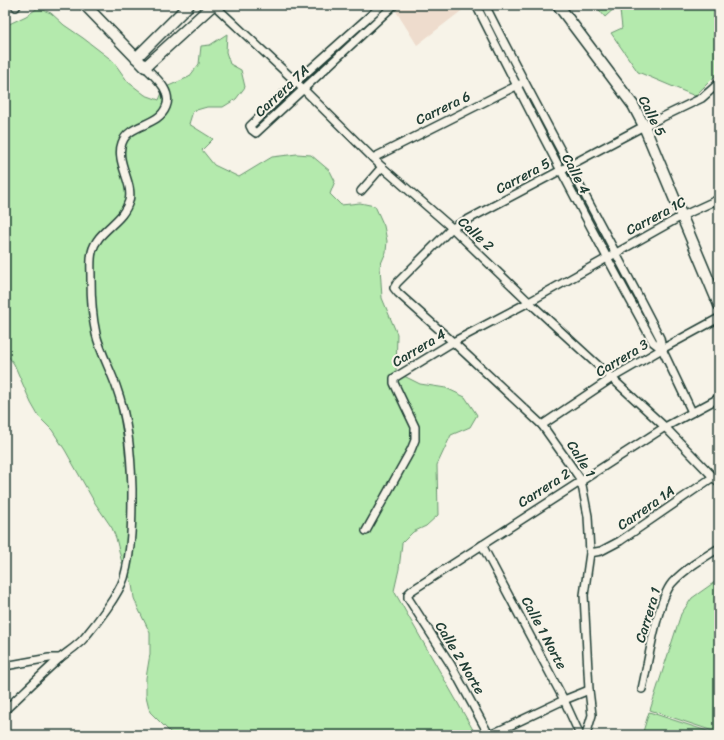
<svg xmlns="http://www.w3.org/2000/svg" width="724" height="740" font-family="Sriracha,sans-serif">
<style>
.built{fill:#eedccd}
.green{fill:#b4eaad;stroke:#6a9470}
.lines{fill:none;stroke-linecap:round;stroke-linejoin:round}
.street-casing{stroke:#1f3d34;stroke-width:10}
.secondary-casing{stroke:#1f3d34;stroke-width:13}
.street{stroke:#f7f3e8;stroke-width:7}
.secondary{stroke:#f7f3e8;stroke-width:10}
.labels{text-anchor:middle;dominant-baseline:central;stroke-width:4;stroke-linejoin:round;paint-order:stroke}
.street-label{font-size:14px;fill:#1f3d34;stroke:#f7f3e8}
</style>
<rect width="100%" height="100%" fill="#f7f3e8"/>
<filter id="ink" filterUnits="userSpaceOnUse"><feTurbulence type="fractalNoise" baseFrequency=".025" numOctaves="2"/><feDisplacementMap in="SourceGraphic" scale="8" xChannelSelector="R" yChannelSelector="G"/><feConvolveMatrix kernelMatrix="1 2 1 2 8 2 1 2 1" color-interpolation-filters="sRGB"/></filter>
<g filter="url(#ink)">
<!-- built -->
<polygon class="built" points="398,5 469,5 417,45 394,8"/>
<!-- green -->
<g class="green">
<polygon points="595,5 618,5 605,17"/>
<polygon points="626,5 719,5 719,72 695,96 638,72 611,33 622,28 620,10"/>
<polygon points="38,8 51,13 64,25 83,38 113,61 128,82 145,95 159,100 164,88 189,77 199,64 201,46 210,45 227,34 226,52 230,64 241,70 245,87 236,99 223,107 207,107 193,111 189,124 213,139 202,150 214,165 239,177 272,157 297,154 311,155 330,171 335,181 330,194 341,205 360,203 375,206 384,226 387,241 386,252 380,266 382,298 397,334 396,372 420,384 446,388 465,397 477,415 470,427 451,435 437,465 438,515 426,526 413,532 402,543 399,569 394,591 476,735 173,735 150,712 146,696 146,678 150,654 150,633 138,608 134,598 132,584 128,572 123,566 121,559 116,538 112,528 95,503 65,450 52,430 39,417 31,403 14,364 5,352 5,26 26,16"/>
<polygon points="719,579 719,733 650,710 681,614 692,598"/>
<polygon points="649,712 719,735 642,735"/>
</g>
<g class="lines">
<defs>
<g id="street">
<polyline points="214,5 296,82 382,167 452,228 529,302 665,427 719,483"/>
<polyline points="382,5 296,82 250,126 252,130 256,133 394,5"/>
<path d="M 476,5 C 533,119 592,231 653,342 L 662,349"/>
<path d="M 485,5 C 541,117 603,226 660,338 L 662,349 L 692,412"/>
<polyline points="16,7 17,5"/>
<polyline points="373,158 520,84"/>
<polyline points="361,191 382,167"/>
<polyline points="542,425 612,378 662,349 719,318"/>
<polyline points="366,531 411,450 415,440 415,427 394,383 394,378 453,342 529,302 682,216 719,199"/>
<polyline points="482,545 564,700 580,735"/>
<polyline points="590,553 601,551 620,541 713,477"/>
<polyline points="5,666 49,658 60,658"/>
<path d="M 642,689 C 648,664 657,601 672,583 C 685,569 703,558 719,548"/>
<path d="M 5,710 C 23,693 41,675 59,659 C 67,652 78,646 85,637 C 96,624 119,594 124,578 C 132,550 132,518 132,489 C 131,454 128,419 116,386 C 110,369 100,351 96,334 C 92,316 91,296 91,278 C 91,269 90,260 92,252 C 97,230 123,223 129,201 C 134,183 115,162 122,143 C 129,123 158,127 166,107 C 173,91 155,77 145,67"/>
<polyline points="489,735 451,665 408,598 408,594 411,591 665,427 719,398"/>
<polyline points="490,735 564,700 589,690"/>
<polyline points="586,735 592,715 589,690 584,595 590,553 588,516 581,480 542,425 453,342 398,293 394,288 397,283 452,228 644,126 702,98 719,83"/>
</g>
<g id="secondary">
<polyline points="85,5 145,67 213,5"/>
<polyline points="558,5 633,105 644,126 719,305"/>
<polyline points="136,58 189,5"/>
</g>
</defs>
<!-- street casing -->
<use href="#street" class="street-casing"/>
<!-- secondary casing -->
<use href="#secondary" class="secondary-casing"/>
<!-- street -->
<use href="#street" class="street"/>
<!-- secondary -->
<use href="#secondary" class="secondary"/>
</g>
</g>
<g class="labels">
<!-- street labels -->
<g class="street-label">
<text transform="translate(282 91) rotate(-43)">Carrera 7A</text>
<text transform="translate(443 108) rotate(-26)">Carrera 6</text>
<text transform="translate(652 116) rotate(63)">Calle 5</text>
<text transform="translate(576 174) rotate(62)">Calle 4</text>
<text transform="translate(523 176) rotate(-28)">Carrera 5</text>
<text transform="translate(656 216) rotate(-28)">Carrera 1C</text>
<text transform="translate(476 234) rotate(43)">Calle 2</text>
<text transform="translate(419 348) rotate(-31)">Carrera 4</text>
<text transform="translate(622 358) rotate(-31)">Carrera 3</text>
<text transform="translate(581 459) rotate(58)">Calle 1</text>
<text transform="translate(544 488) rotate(-33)">Carrera 2</text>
<text transform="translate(646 508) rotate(-35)">Carrera 1A</text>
<text transform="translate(648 615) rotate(-73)">Carrera 1</text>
<text transform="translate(544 633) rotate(62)">Calle 1 Norte</text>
<text transform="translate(460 658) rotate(59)">Calle 2 Norte</text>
</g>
</g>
<!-- margin -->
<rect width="724" height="740" fill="none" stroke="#f7f3e8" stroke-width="20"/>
<rect x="10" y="10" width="704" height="720" fill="none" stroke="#1f3d34" stroke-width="1.5" filter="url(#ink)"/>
</svg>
